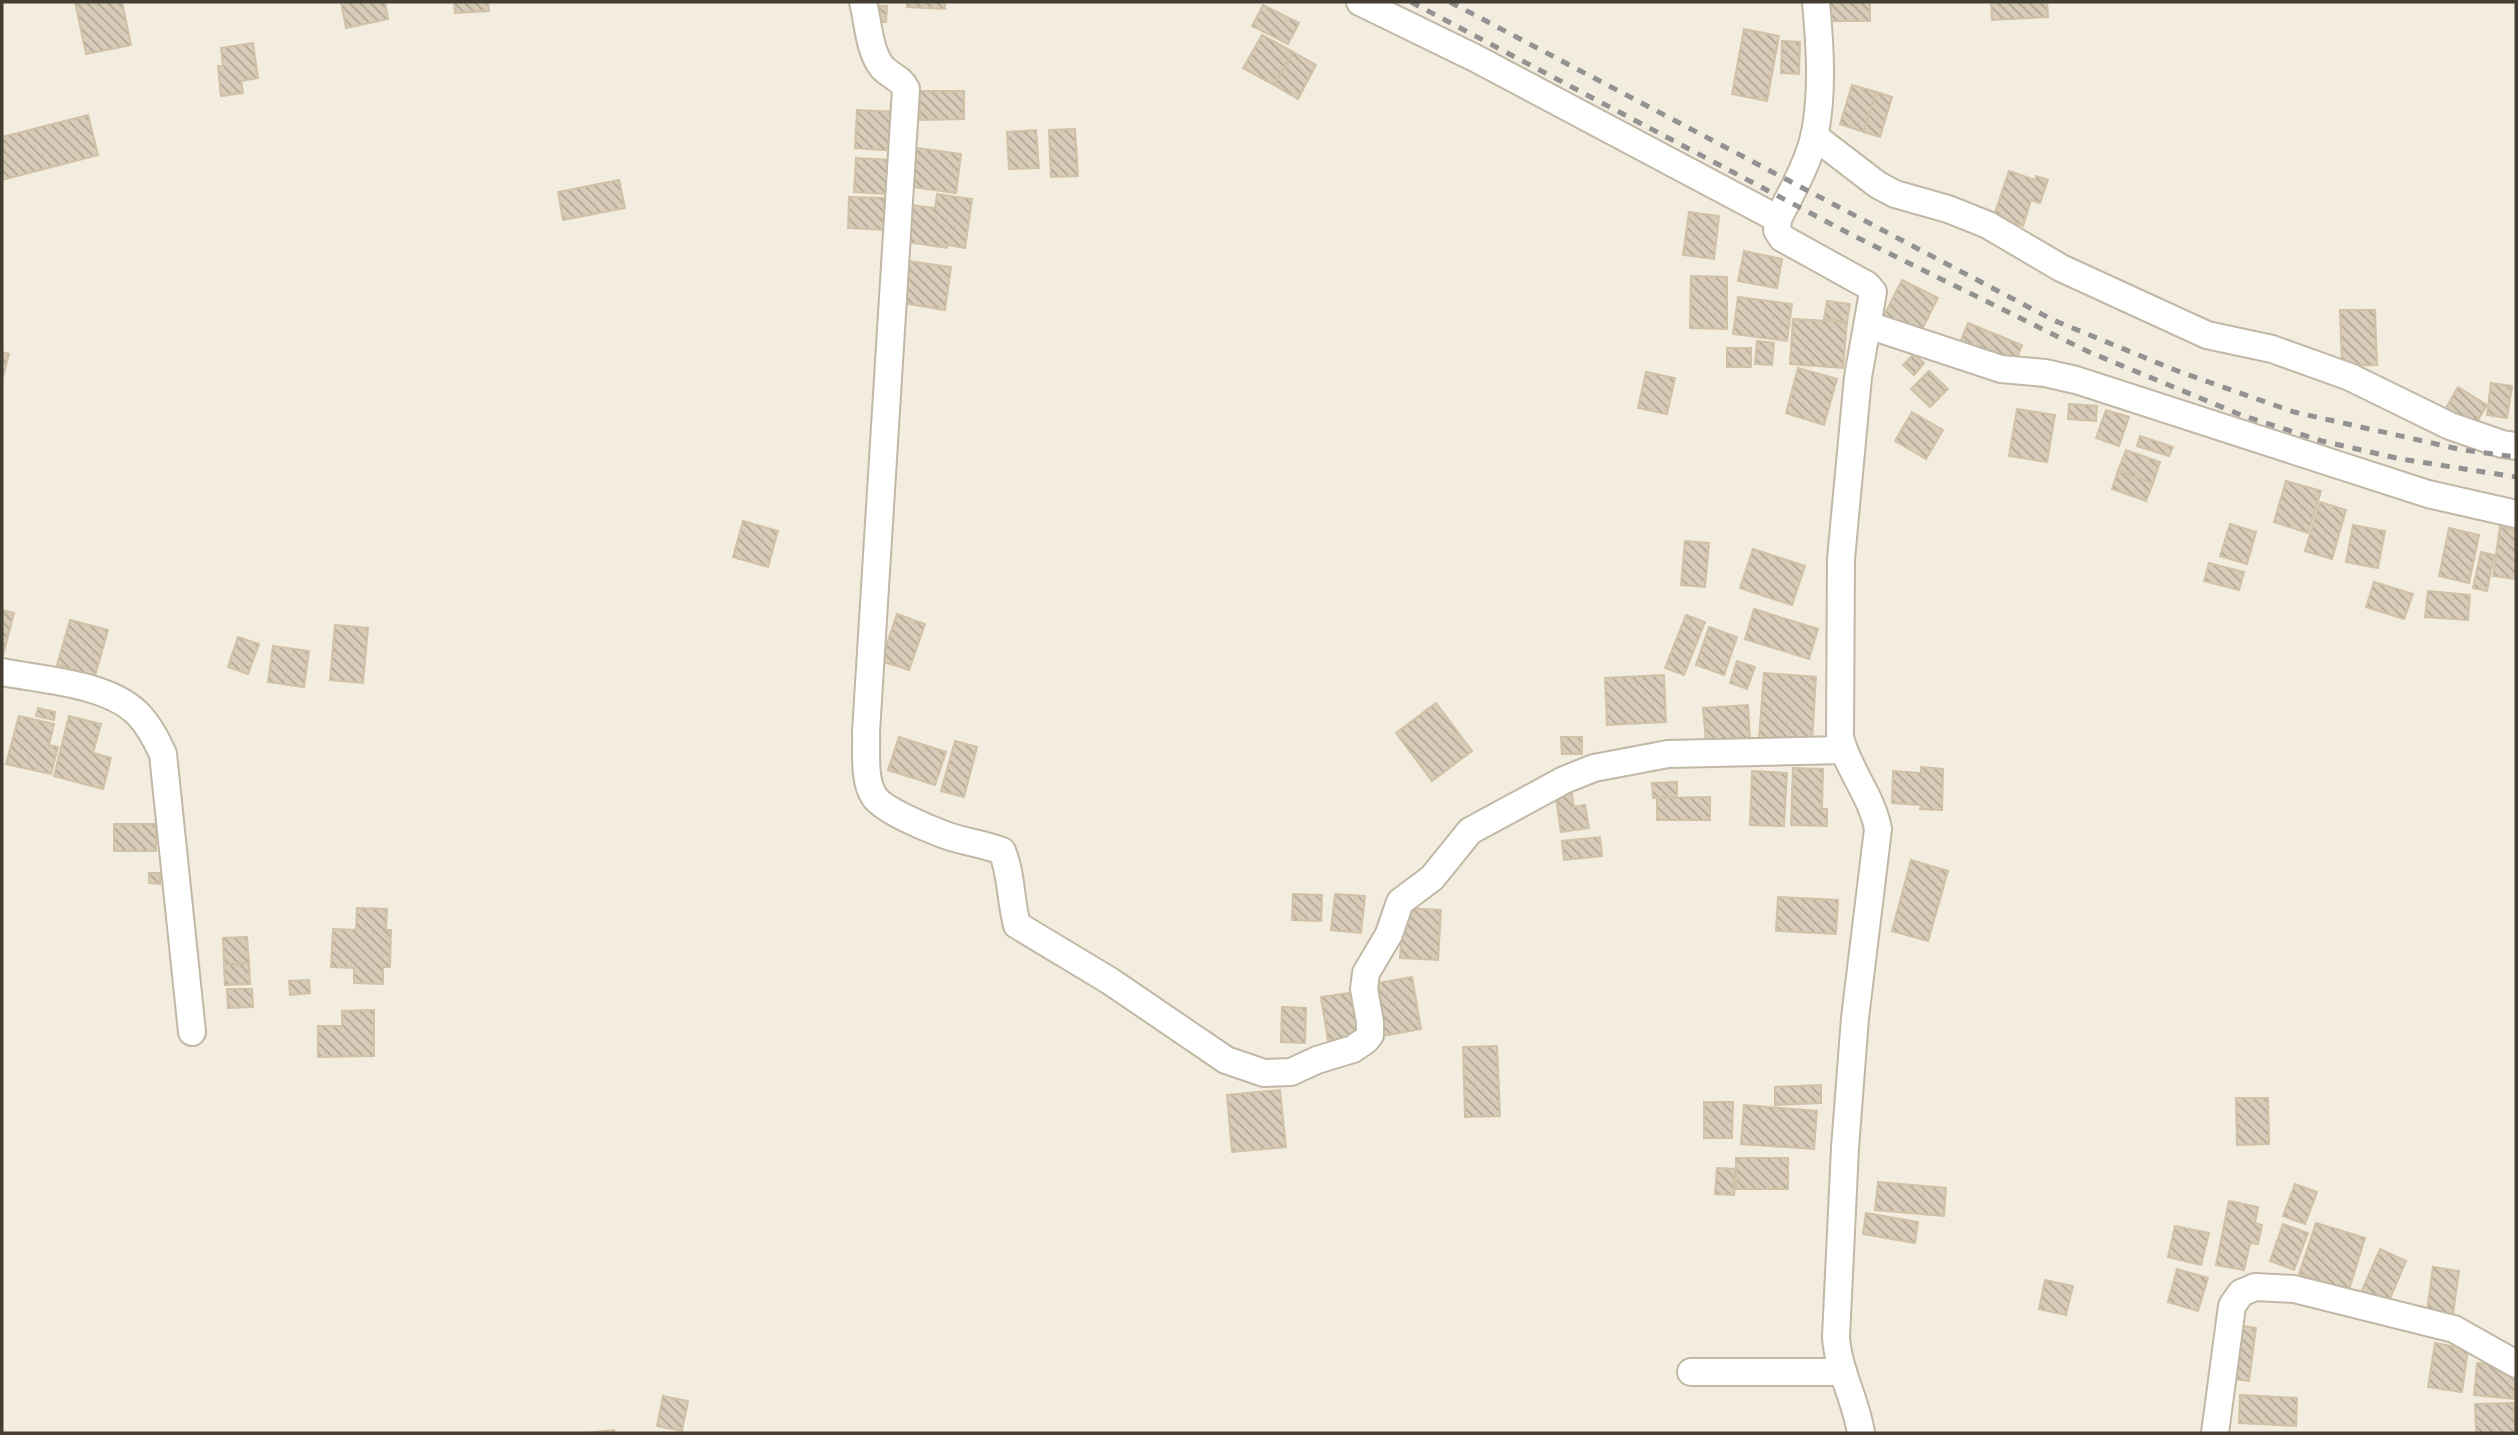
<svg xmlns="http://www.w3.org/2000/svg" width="2518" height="1435" font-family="Quicksand,sans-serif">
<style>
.building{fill:url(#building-back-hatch);stroke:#d1c1a7;stroke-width:2}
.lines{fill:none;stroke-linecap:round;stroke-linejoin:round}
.minor-casing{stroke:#c1b8a5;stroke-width:30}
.minor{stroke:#fff;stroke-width:26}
.rail{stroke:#929292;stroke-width:5;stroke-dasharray:9 9;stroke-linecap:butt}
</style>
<defs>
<pattern id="building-back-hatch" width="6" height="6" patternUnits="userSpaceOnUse" patternTransform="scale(1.75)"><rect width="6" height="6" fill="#d8ccb8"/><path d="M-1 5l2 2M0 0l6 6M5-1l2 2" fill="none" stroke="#b1a796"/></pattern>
</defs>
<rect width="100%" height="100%" fill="#f3ede0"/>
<!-- building -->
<g class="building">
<polygon points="75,2 122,2 131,45 86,54"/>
<polygon points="335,2 385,2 388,19 346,28 341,2"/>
<polygon points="454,2 488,2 489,11 455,13"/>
<polygon points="907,2 945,2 945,9 907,7"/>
<rect x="1827" y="2" width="43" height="19"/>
<polygon points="1991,2 2047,2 2048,17 1992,20"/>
<polygon points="1263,5 1299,23 1288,44 1252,26"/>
<polygon points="880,6 887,6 886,22 879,22"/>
<polygon points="1744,29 1779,36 1767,101 1732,94"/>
<polygon points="1262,35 1293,52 1274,85 1243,68"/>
<polygon points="1782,41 1800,42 1799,74 1781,73"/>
<polygon points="253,43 258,78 241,81 243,93 221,96 218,66 223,66 221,48"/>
<polygon points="1293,52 1316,65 1298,99 1274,85"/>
<polygon points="1852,85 1876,92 1864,132 1840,124"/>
<polygon points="919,91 964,91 964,119 920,120"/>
<polygon points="1876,92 1892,97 1880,137 1864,132"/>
<polygon points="857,110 900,112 897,151 855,148"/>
<polygon points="88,115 98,155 2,180 2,137"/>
<polygon points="1075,129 1078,176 1051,177 1049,130"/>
<polygon points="1036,130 1039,168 1009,169 1007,132"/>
<polygon points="910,147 961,154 956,193 905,186"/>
<polygon points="856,158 891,160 889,194 854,192"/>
<polygon points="2009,171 2035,180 2036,176 2048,180 2040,203 2031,200 2023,226 1994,216"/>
<polygon points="619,180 625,208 563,220 558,192"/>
<polygon points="937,194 972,199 965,248 948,245 947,248 906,242 911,205 935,208"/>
<polygon points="849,197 885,198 884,230 848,228"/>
<polygon points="1689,212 1719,216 1714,259 1683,255"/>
<polygon points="1744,251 1782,259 1777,288 1738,281"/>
<polygon points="908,261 951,267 945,310 902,303"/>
<polygon points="1691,276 1727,277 1727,329 1690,328"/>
<polygon points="1902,280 1938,298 1917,339 1881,321"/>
<polygon points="1738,297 1792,304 1787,341 1733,334"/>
<polygon points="1827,301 1850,304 1847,322 1824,319"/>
<polygon points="2340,310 2375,310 2377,365 2342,366"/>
<polygon points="1793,319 1847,322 1843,368 1790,364"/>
<polygon points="1968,323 2022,345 2014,365 1960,343"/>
<polygon points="1757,341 1774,343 1772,365 1755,364"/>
<rect x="1727" y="348" width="24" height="19"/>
<polygon points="2,352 9,354 3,376 2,375"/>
<polygon points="1914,354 1924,363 1914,375 1903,365"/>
<polygon points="1798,368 1837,379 1824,425 1786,413"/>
<polygon points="1929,371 1948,389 1930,407 1911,389"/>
<polygon points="1646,372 1675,378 1667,414 1638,408"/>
<polygon points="2491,383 2512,386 2507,418 2487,415"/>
<polygon points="2458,387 2487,405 2475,425 2446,408"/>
<polygon points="2069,404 2097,406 2096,421 2068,419"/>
<polygon points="2017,409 2055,415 2047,462 2009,456"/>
<polygon points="2106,410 2129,417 2119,446 2096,438"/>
<polygon points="1912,412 1943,430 1926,459 1895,441"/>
<polygon points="2140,436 2173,447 2169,456 2137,446"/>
<polygon points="2126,450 2160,462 2153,483 2118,471"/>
<polygon points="2118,471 2153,483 2146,501 2112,489"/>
<polygon points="2286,481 2321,491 2308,533 2274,522"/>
<polygon points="2320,502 2346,510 2332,559 2305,551"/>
<polygon points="743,521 778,531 768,567 733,557"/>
<polygon points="2230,524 2256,532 2247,564 2220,556"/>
<polygon points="2353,525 2385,531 2378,568 2346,562"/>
<polygon points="2500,527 2516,530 2516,579 2493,576"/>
<polygon points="2449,528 2479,535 2469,583 2439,576"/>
<polygon points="1685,541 1709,543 1705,587 1681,585"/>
<polygon points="1753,549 1805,566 1792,605 1740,588"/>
<polygon points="2481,552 2494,555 2487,591 2473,588"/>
<polygon points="2209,563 2244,572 2239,590 2204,581"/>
<polygon points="2374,582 2413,594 2404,619 2366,607"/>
<polygon points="2428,591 2470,595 2468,620 2425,617"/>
<polygon points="1754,609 1818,629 1809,659 1745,639"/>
<polygon points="2,610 14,613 3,655 2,655"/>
<polygon points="897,614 925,624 909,670 881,661"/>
<polygon points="1686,615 1705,622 1684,675 1665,668"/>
<polygon points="70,620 108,630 95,676 57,665"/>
<polygon points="335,625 368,628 363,683 330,680"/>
<polygon points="1709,627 1737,637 1724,675 1696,665"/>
<polygon points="238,637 259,644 248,674 228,667"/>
<polygon points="273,646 309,651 304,687 268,682"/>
<polygon points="1737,661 1755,667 1747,689 1730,683"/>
<polygon points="1764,673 1816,677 1812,742 1759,738"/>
<polygon points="1664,675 1666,722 1607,725 1605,678"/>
<polygon points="1436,703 1472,751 1432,781 1396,733"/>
<polygon points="1748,705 1750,739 1706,742 1703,708"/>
<polygon points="38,708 55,712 54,720 36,716"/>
<polygon points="19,716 54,724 49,745 58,747 51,774 6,764"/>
<polygon points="69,716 101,724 93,753 111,758 103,789 54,776"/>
<polygon points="899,737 946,752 935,785 888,770"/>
<polygon points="1561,737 1582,737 1582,754 1562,754"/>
<polygon points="955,741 977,747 964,797 941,791"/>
<polygon points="1921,767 1943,769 1942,810 1920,809 1921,805 1892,803 1893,771 1921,773"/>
<polygon points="1793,768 1823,769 1822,809 1827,809 1827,826 1791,825"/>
<polygon points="1752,771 1787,773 1784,826 1750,825"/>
<polygon points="1677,782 1677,797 1653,798 1652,783"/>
<polygon points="1571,790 1574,807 1585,805 1589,828 1561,832 1555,792"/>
<polygon points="1710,797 1710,820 1657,820 1657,798"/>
<rect x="114" y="824" width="42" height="27"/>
<polygon points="1600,837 1602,856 1564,860 1562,841"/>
<polygon points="1911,860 1948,871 1928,941 1892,931"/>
<polygon points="149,873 160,873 160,884 149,883"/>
<polygon points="1293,894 1322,895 1321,921 1292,920"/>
<polygon points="1335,894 1365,896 1361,933 1331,930"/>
<polygon points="1778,897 1838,900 1836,934 1776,931"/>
<polygon points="357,908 387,909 386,930 391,930 390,967 383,967 383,984 354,983 354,968 331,967 333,929 356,930"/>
<polygon points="1403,908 1441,910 1438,960 1400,958"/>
<polygon points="247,937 249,963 224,965 223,938"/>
<polygon points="249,963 250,984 225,985 224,965"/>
<polygon points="1412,977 1421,1029 1383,1036 1373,984"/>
<polygon points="309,980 310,993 290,995 289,981"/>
<polygon points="227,989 252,989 253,1007 228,1008"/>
<polygon points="1356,992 1362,1036 1328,1041 1321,997"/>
<polygon points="1282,1007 1306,1008 1305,1043 1281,1042"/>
<polygon points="374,1010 374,1056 318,1057 318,1026 342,1026 342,1011"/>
<polygon points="1497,1046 1500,1116 1465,1117 1463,1047"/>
<polygon points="1821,1085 1821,1103 1775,1105 1775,1087"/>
<polygon points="1280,1090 1286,1147 1232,1152 1227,1095"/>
<polygon points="2236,1098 2268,1098 2269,1144 2237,1145"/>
<polygon points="1704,1102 1733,1102 1732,1138 1704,1138"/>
<polygon points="1744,1105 1817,1111 1814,1149 1741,1144"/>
<rect x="1736" y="1158" width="52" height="31"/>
<polygon points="1717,1168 1735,1169 1734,1195 1715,1194"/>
<polygon points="1878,1182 1946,1188 1944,1216 1875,1210"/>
<polygon points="2295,1184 2317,1192 2305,1224 2283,1216"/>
<polygon points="2229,1201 2258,1207 2255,1223 2262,1225 2258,1244 2250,1243 2244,1270 2216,1265"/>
<polygon points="1866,1213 1918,1222 1915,1243 1863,1234"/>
<polygon points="2316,1223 2365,1238 2349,1290 2299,1274"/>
<polygon points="2283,1224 2308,1233 2294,1270 2270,1261"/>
<polygon points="2175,1226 2209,1233 2201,1265 2168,1257"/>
<polygon points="2380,1249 2406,1261 2386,1308 2359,1297"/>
<polygon points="2433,1267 2459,1271 2453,1314 2427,1311"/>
<polygon points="2177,1269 2208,1278 2198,1311 2168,1302"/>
<polygon points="2045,1280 2073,1286 2066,1315 2039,1309"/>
<polygon points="2231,1324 2256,1328 2249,1381 2224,1378"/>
<polygon points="2435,1343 2468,1349 2462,1392 2428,1387"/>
<polygon points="2477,1363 2516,1366 2514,1399 2474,1395"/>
<polygon points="2240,1395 2297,1398 2296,1426 2239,1423"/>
<polygon points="663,1396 688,1401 682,1431 657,1426"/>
<polygon points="2514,1403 2515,1433 2476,1433 2475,1404"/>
<polygon points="614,1430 615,1433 585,1433"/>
</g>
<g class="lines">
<defs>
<g id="minor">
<path d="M 863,2 C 868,21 869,51 882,67 C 890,76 901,78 906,89 L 866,732 C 867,751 863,779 874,796 C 882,810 929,829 945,835 C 964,842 981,843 1002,851 C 1012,875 1010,899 1017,925 L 1110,981 L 1226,1060 L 1264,1073 L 1291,1072 L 1317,1060 L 1353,1049 L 1366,1040 L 1370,1035 L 1370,1022 L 1364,989 L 1366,973 L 1389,934 L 1400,902 L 1432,878 L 1470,831 L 1564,780 L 1594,768 L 1668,754 L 1843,750"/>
<polyline points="1360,2 1475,58 1778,219"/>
<path d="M 1816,2 C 1820,45 1823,91 1815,133 C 1809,162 1791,193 1778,219 L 1777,230 L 1782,238 L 1867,285 L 1873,292 L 1858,377 L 1841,559 L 1840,737 C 1848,770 1872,796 1878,829 L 1855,1018 L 1845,1148 L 1836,1337 C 1838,1370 1856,1400 1861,1433"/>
<polyline points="1814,136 1878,185 1895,194 1948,209 1988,225 2061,268 2207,335 2272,349 2350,377 2450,426 2502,444 2516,446"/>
<polyline points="1868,325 2001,369 2045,373 2076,380 2428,494 2516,514"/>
<path d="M 2,672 C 42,680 106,683 137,713 C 149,725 156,739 163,754 L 192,1032"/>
<polyline points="1691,1372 1843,1372"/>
<polyline points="2215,1433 2232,1306 2241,1293 2255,1287 2294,1289 2454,1329 2516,1364"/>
</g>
</defs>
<!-- minor casing -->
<use href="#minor" class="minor-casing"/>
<!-- minor -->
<use href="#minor" class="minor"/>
<!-- rail -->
<g class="rail">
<polyline points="1411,2 1850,234 2089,352 2241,415 2322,441 2401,459 2516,477"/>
<polyline points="1450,2 2053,320 2175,370 2294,412 2463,450 2516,457"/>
</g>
</g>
<!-- border -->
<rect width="2518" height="1435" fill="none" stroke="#443d31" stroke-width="7"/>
</svg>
